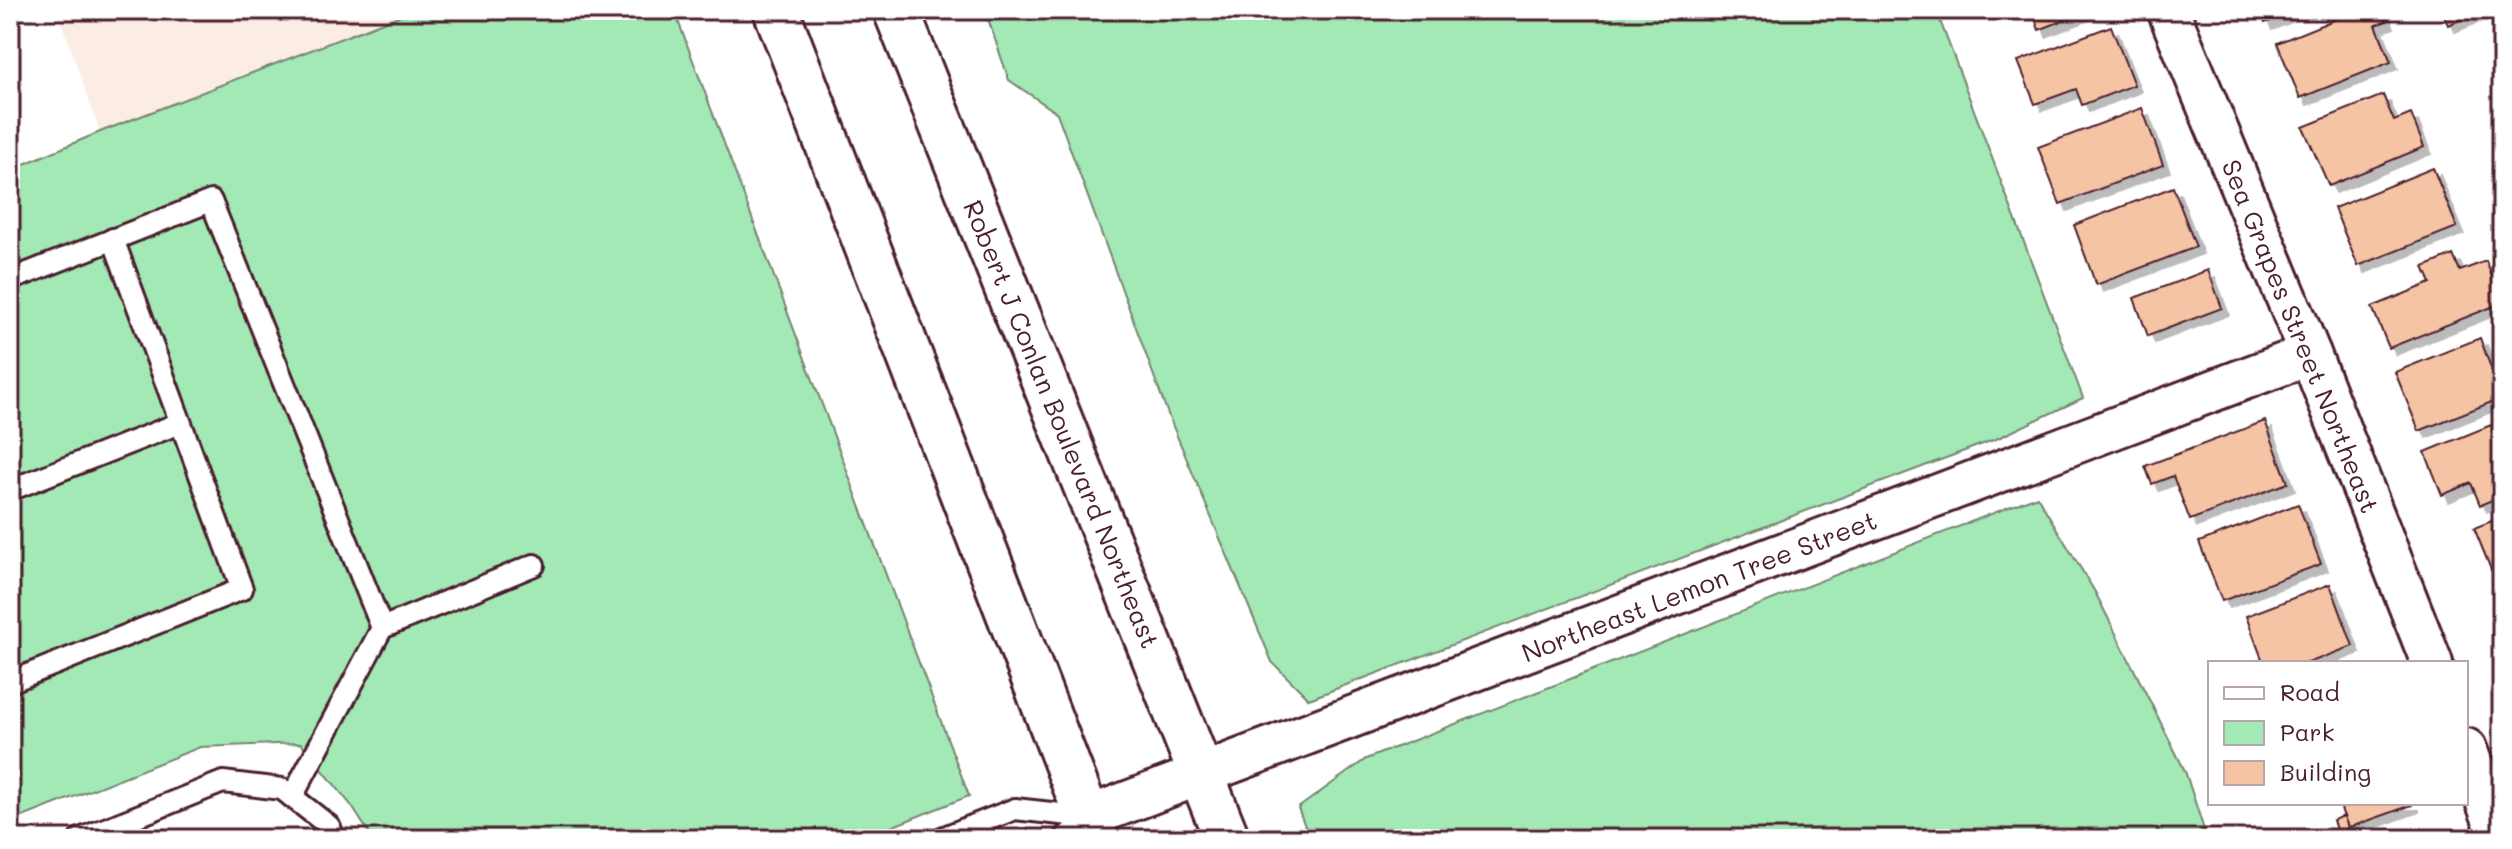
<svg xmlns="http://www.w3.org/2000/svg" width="2512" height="849" font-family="Mali,sans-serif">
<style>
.built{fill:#fcede4}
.green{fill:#a2e9b6;stroke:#768470;stroke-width:2}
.building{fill:#f5c4a5;stroke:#4a1f2b;stroke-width:2;filter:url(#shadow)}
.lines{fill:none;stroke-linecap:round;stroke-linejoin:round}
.service-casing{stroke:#4a1f2b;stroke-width:26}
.minor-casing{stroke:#4a1f2b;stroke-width:46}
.secondary-casing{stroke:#4a1f2b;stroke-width:50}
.service{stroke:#fff;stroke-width:20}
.minor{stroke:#fff;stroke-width:40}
.secondary{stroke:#fff;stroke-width:44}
.labels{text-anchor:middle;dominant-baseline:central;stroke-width:6;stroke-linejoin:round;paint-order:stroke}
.street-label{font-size:26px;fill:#4a1f2b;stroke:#fff}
</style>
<defs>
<filter id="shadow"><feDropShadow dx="7" dy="7" stdDeviation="0" flood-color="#0004"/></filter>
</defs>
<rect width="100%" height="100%" fill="#fff"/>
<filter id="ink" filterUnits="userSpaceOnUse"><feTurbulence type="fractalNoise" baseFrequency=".0125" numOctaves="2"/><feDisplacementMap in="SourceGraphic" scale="16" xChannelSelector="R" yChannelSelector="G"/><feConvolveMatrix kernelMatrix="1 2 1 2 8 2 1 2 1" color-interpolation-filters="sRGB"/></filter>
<g filter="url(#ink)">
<!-- built -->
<polygon class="built" points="57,10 414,10 100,132"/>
<!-- green -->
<g class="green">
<polygon points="414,10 674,10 969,796 861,839 373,839 351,805 301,743 200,747 10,822 10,170 100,132"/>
<polygon points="985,10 1936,10 2083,398 1996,439 1309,699 1272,662 1169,417 1057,113 1009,80"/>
<polygon points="2037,496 2095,592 2185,771 2207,839 1310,839 1298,808 1366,759"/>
</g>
<!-- building -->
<g class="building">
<polygon points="2032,10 2090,10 2039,30"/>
<polygon points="2259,10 2297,10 2265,23"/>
<polygon points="2358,10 2382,10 2387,21 2376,25 2391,62 2300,98 2277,43"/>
<polygon points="2442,10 2485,10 2448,25"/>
<polygon points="2111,26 2134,85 2082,105 2076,89 2035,104 2018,61"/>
<polygon points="2383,95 2394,121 2411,114 2424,147 2329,186 2303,127"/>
<polygon points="2142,108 2163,165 2060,204 2038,147"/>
<polygon points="2433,168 2457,227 2358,266 2334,208"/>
<polygon points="2173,187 2196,247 2096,285 2074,225"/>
<polygon points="2453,255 2460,271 2486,261 2502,303 2389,348 2372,307 2431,283 2424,267"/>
<polygon points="2208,270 2222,308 2148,336 2134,298"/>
<polygon points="2480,338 2502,398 2419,431 2395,372"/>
<polygon points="2265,421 2288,483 2190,520 2173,476 2152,484 2145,466"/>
<polygon points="2491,425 2498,441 2502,439 2502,496 2480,505 2471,483 2442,495 2425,452"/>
<polygon points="2298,504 2321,564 2222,601 2199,542"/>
<polygon points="2502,517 2502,588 2499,589 2474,528"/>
<polygon points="2330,584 2353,646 2308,663 2250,663 2262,659 2246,616"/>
<polygon points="2502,612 2502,635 2494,616"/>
<polygon points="2339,803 2412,803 2412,805 2348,828"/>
<polygon points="2344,816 2348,828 2337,833 2333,820"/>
<polygon points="2421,829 2425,839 2395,839"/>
</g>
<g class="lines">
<defs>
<g id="service">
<polyline points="10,280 211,201 382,628"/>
<polyline points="10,490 180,423"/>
<polyline points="10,682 242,589 113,239"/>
<polyline points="292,797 382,628 534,565"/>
<polyline points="80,839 223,782 282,789 329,826 335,839"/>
<polyline points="939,839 1015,809 1088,817 1064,839"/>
</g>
<g id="minor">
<polyline points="2168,10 2310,354 2432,663"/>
<polyline points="2466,749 2501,839"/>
<polyline points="1088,817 2310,354"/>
</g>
<g id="secondary">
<polyline points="776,10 1096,839"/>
<polyline points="896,10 1227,839"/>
</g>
</defs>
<!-- service casing -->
<use href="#service" class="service-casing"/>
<!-- minor casing -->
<use href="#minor" class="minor-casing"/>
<!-- secondary casing -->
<use href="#secondary" class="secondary-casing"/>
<!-- service -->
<use href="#service" class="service"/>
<!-- minor -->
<use href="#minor" class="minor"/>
<!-- secondary -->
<use href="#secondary" class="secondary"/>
</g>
</g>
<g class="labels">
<!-- street labels -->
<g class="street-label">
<text transform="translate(2301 336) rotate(68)">Sea Grapes Street Northeast</text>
<text transform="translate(1062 424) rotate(68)">Robert J Conlan Boulevard Northeast</text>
<text transform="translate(1699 586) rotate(-21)">Northeast Lemon Tree Street</text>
</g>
</g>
<!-- margin -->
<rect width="2512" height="849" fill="none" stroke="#fff" stroke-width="40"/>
<rect x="20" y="20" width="2472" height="809" fill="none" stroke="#4a1f2b" stroke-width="3" filter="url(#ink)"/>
<!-- legend -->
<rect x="2208" y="661" width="260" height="144" fill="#ffffff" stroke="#b7a5aa" stroke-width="2"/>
<rect x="2224" y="687" width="40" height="12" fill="#ffffff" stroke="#b7a5aa" stroke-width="2"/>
<text x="2280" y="701" font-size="24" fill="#4a1f2b">Road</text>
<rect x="2224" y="721" width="40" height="24" fill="#a2e9b6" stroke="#b7a5aa" stroke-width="2"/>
<text x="2280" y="741" font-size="24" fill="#4a1f2b">Park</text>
<rect x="2224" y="761" width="40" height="24" fill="#f5c4a5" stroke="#b7a5aa" stroke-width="2"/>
<text x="2280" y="781" font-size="24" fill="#4a1f2b">Building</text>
</svg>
